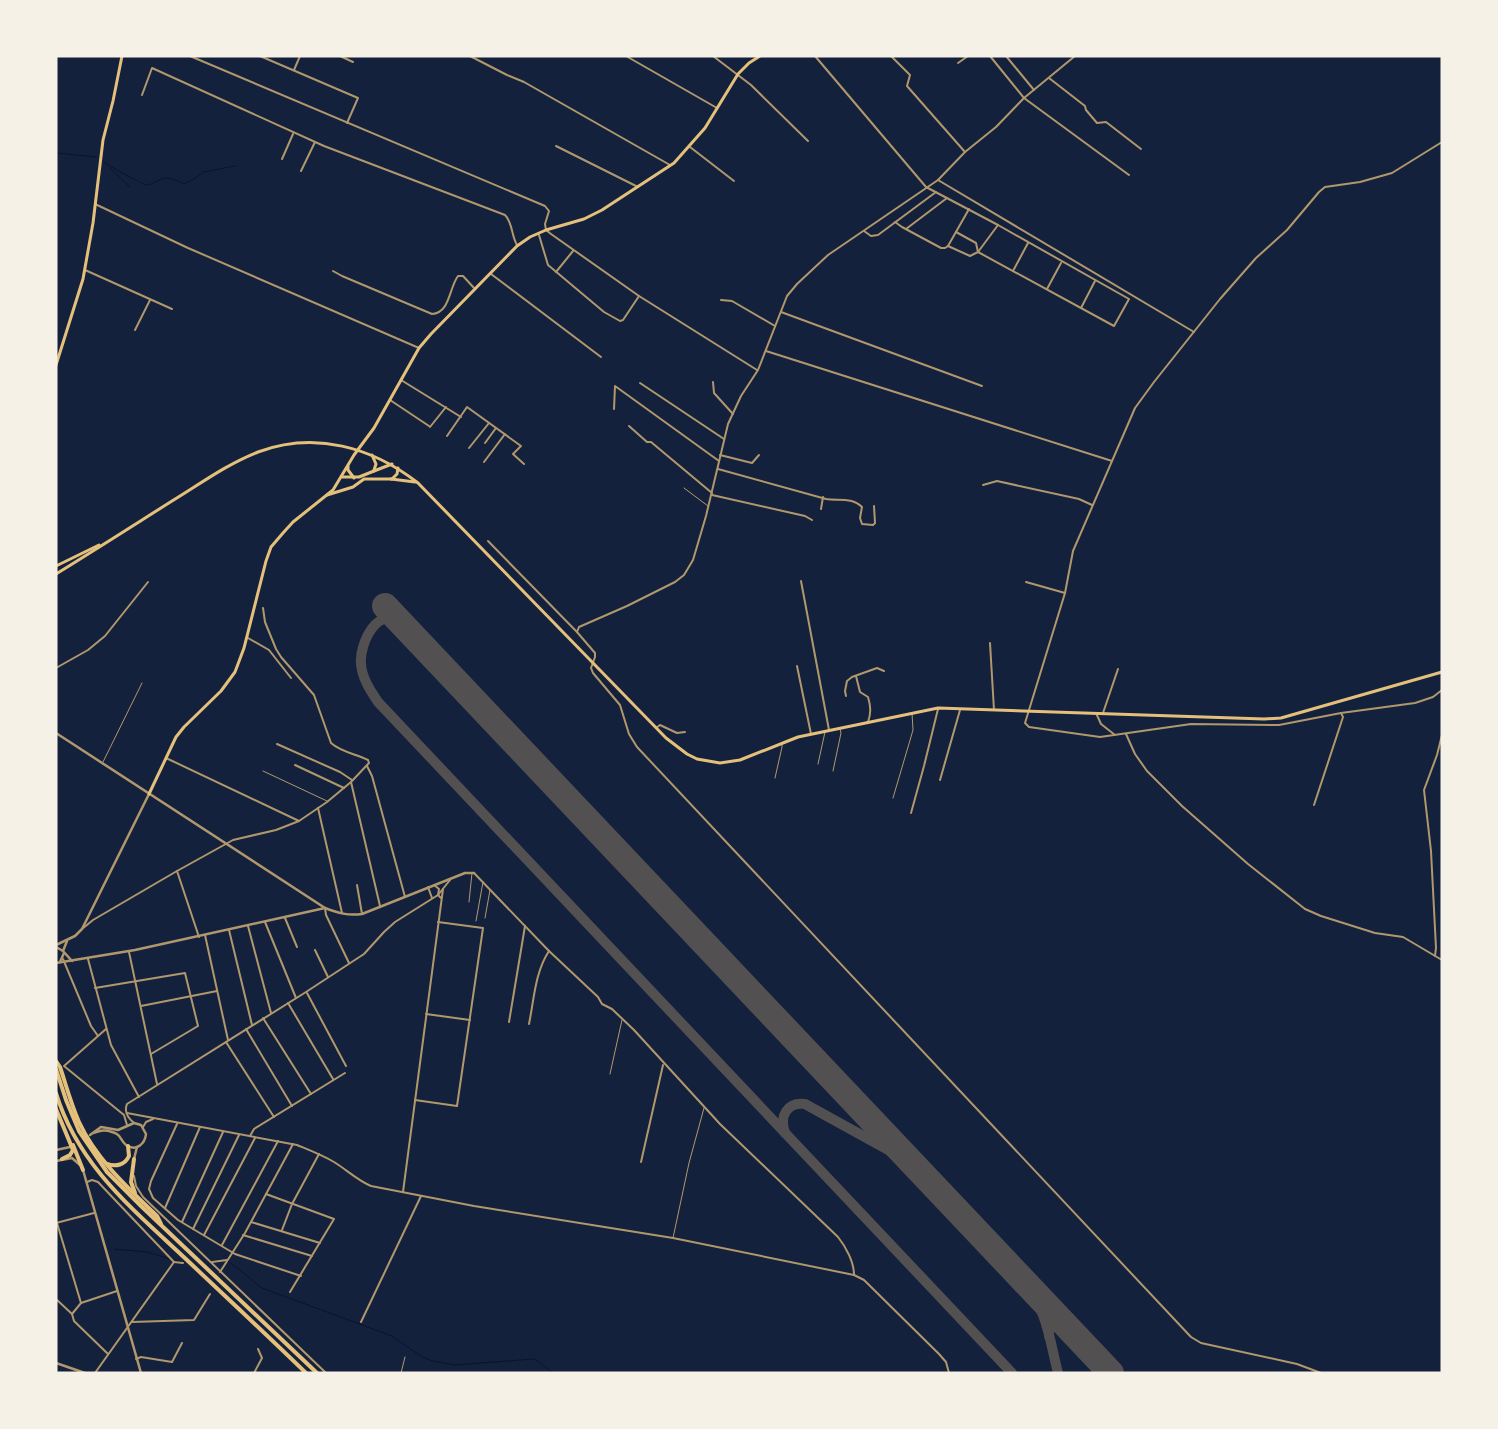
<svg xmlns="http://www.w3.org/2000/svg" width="1498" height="1429" font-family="'IBM Plex Serif',serif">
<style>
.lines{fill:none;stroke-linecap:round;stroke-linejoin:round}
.stream{stroke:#0b132b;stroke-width:1}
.taxiway{stroke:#525050;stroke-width:10}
.runway{stroke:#525050;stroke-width:26}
.service{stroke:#b1986c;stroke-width:1}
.pedestrian{stroke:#b1986c;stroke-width:2}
.minor{stroke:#b1986c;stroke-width:2}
.tertiary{stroke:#b1986c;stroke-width:2.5}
.secondary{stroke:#e5c07b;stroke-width:3}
.primary{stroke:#e5c07b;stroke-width:3}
.motorway{stroke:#e5c07b;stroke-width:4}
</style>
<rect width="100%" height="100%" fill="#14213d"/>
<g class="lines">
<!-- stream -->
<g class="stream">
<polyline points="56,153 97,157"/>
<path d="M 104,162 C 107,165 142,184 146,185 C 153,185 158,179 165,178 C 171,178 178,181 184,184 L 196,178 L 203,172 L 235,166"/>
<polyline points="109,167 130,187"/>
<polyline points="114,1249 147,1252 181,1262"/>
<polyline points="227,1260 262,1288 392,1336 422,1357 433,1361 455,1365 533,1359 538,1361 553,1373"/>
<polyline points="212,1261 220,1260"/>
</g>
<!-- taxiway -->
<g class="taxiway">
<path d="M 402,624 C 379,603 359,643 361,664 C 362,678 370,690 378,702 L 1012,1373"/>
<path d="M 785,1133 C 779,1116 787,1102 805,1104 L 912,1163"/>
<path d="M 1022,1279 C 1047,1309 1049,1337 1058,1373"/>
<polyline points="1049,1336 1049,1330 1056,1324 1063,1324 1067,1327"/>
</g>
<!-- runway -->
<polyline class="runway" points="385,606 1111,1373"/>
<!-- service -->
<g class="service">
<polyline points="684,488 708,506"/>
<polyline points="103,762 142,683"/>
<polyline points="818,764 825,732"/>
<polyline points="263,771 327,801"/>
<polyline points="833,771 841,733 840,729"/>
<polyline points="775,778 782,747 782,744"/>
<polyline points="893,798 913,730 912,713"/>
<polyline points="469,902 472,873"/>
<polyline points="485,918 490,890"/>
<polyline points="476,921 483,882"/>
<polyline points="610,1074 622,1020"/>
<polyline points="673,1238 689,1163 704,1108"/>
<polyline points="401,1373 405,1357"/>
</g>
<!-- pedestrian -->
<g class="pedestrian">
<polyline points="57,1223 81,1303"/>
<polyline points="243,1235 312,1256"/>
<polyline points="56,1299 72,1314"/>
</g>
<!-- minor -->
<g class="minor">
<polyline points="190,56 545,206 549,211 545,224 546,230 551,234 639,296 757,370"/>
<polyline points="260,56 358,98 347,123"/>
<polyline points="340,56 353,62"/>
<polyline points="470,56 507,75 524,82 670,165"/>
<polyline points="626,56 717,108"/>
<polyline points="713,56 751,85 808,141"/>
<polyline points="815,56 926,187 998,225 1129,299 1114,326 978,252"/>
<polyline points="891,56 910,75 907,86 965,152"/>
<polyline points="990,56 1024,98 1129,175"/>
<polyline points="1006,56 1034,90"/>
<polyline points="1075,56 1024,98 996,127 965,152 938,180 828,255 797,284 787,296 758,370 741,396 728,424 706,516 693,560 684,575 675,582 627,606 579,627 577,632 595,653 595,657 591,668 593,673 620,705 629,734 637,747 1191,1337 1201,1343 1297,1364 1321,1373"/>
<polyline points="958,63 968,56"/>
<polyline points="294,70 300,56"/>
<polyline points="1049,78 1085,106 1086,110 1097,123 1106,122 1141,149"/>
<path d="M 142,95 L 152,68 L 324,146 L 505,215 C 513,223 511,235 517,245"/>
<polyline points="1442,142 1392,173 1360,182 1325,187 1319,192 1287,230 1256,258 1220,299 1154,382 1135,408 1073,551 1065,593 1025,723 1029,727 1100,737 1191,724 1279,725 1341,713 1415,703 1433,697 1442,690"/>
<polyline points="556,146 638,187"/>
<polyline points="690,147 734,181"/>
<polyline points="282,159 293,134"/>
<polyline points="301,171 315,142"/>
<polyline points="938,180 1194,332"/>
<polyline points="95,204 188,248 419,348"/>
<polyline points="895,222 902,227 941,248 945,248 948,246 970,256 978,252 998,225"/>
<polyline points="906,229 947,198"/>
<polyline points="864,231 871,236 878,235 936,192"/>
<polyline points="956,232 976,243 978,252"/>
<polyline points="539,235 548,265 604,312 620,321 623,320 639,296"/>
<polyline points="948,246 969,209"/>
<polyline points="85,270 172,309"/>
<path d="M 333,271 L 342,276 L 432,314 C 450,313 449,288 458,276 L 463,276 L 475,289"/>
<polyline points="1013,271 1028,243"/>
<polyline points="556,272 573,251"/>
<polyline points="491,274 601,357"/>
<polyline points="1047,289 1061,263"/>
<polyline points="721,300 732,301 775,326"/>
<polyline points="1081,308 1095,281"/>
<polyline points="781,312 982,386"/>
<polyline points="135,330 150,300"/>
<polyline points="766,351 1112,461"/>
<polyline points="401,380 461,417"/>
<polyline points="713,382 714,393 733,414"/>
<polyline points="640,383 724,439"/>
<polyline points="390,400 429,426"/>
<polyline points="614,409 615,386 719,461"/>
<polyline points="629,426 647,442 651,442 712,493"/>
<polyline points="430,427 446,407"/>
<polyline points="447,436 467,407 521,446 513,454 524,464"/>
<polyline points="485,443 496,428"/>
<polyline points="469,448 489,423"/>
<polyline points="720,455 752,463 759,455"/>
<polyline points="484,462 505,434"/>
<path d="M 718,469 L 826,499 C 839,501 852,497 862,507 L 860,518 L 862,524 L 873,525 L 875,523 L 874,506"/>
<polyline points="983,485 997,481 1079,499 1092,505"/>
<polyline points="712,495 805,516 812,520"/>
<polyline points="821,509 823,497"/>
<polyline points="488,541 577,632"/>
<polyline points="801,581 829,730"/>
<polyline points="1026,582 1065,593"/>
<polyline points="248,638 269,650 291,678"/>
<polyline points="990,643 994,710"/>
<polyline points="797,666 811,734"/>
<polyline points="56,668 88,650 105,636 148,582"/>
<path d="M 856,676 L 860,692 L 868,697 C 871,707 871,713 868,722"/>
<polyline points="846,696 845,691 847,681 852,677 877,668 884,671"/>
<polyline points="1096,713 1101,724 1115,735"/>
<polyline points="1103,713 1118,669"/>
<polyline points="656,728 660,725 677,733 685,732"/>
<polyline points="1126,734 1135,754 1147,771 1182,806 1248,864 1305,909 1321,916 1375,933 1403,937 1442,960"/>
<polyline points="277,744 340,772 352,780"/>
<polyline points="166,758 299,821"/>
<polyline points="295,765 344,788"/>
<polyline points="367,766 372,776 405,897"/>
<polyline points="940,780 960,710"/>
<polyline points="351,782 380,906"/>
<polyline points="1314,805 1343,717 1341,713"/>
<polyline points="318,808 342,913"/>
<polyline points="911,813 924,766 938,709"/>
<polyline points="177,871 199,937"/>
<path d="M 474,873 L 549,951 L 598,997 L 602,1004 L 612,1009 L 634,1030 L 720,1124 L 838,1237 C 846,1247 854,1262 854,1275"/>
<polyline points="357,885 362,914"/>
<polyline points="434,885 439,889 438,895 441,898"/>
<polyline points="428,887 432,898"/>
<polyline points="325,908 326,915 349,963"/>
<polyline points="285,918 297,947"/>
<polyline points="265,922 296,998"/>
<polyline points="248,926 271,1013"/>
<path d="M 82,929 L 93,920 L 177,871 L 233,840 L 276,830 L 299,821 L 327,802 L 351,782 L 369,763 L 368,760 C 356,754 341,752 331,743 L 314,695 L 281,657 L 276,649 L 265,622 L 263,608"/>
<polyline points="229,930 252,1025"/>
<polyline points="205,935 228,1040"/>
<polyline points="315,950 328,977"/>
<polyline points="129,952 157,1084"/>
<polyline points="1435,956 1436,948 1431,851 1424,790 1437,755 1442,735"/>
<polyline points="63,959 91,1026 98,1036"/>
<polyline points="88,959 111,1045 139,1097"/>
<polyline points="95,988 185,973 198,1026 151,1054"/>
<polyline points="307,993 346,1066"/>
<polyline points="288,1003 333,1079"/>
<polyline points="141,1006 217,991"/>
<polyline points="426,1014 470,1020"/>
<polyline points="263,1018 311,1094"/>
<polyline points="509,1022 525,926"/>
<path d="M 529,1024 C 534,1000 535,972 549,951"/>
<polyline points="106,1029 64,1066 124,1115 127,1125"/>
<polyline points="246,1029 292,1106"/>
<polyline points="226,1042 274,1117"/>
<polyline points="415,1100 457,1106 483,928 438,922"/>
<path d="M 127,1113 L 297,1145 C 309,1150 322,1155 334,1162 C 347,1170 357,1180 371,1186 L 474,1206 L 673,1238 L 854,1275 L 864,1280 L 939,1354 L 946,1362 L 949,1373"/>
<path d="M 134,1123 C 128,1118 124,1111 127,1104 L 306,992 L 364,954 L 384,932 L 395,922 L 438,895 L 450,880"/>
<polyline points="177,1124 151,1181 149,1189 153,1198 178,1220 235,1254 301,1276"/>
<polyline points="143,1127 146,1122 153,1119"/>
<polyline points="250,1136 254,1129 345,1073"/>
<polyline points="641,1162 663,1065"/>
<polyline points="134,1176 136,1186 143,1197 326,1373"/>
<polyline points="87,1182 92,1180 98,1182 174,1262"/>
<polyline points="403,1192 443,889"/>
<polyline points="266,1194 334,1219 290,1292"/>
<polyline points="165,1208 200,1127"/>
<polyline points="182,1222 223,1132"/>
<polyline points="251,1222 320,1243"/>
<polyline points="56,1223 94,1213"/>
<polyline points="193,1229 239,1135"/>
<polyline points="282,1230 292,1204 319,1154"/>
<polyline points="204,1235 255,1138"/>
<polyline points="222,1245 278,1141"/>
<polyline points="174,1262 183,1263"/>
<polyline points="212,1262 227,1260"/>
<polyline points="220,1272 245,1233 293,1144"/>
<polyline points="132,1322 194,1320 210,1294"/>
<polyline points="361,1322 421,1196"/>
<polyline points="108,1354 74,1321 72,1314 81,1303 117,1291"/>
<polyline points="136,1359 141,1357 172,1362 182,1343"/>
<polyline points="95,1373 174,1262"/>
<polyline points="254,1373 262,1358 258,1349"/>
</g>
<!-- tertiary -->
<g class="tertiary">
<path d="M 56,733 L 325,908 C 338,913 348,916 362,914 L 465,873 L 474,873"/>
<polyline points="67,941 63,951 72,961"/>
<polyline points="56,945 75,936 82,929 149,794"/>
<polyline points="56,947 63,951"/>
<polyline points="60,962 64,953"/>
<polyline points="56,963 135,950 325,908"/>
<path d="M 90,1135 L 101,1127 L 118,1130 L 134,1123 L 141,1125 L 146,1134 C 145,1144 136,1152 126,1145 C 120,1140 121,1134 112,1132 C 104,1129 100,1131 93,1133"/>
<polyline points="56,1150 70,1147"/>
<polyline points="134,1159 137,1147"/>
<polyline points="56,1161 72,1158 80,1165"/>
<polyline points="83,1170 141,1373"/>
<polyline points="56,1363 85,1373"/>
</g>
<!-- secondary -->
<g class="secondary">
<polyline points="56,365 83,279 93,223 103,140 113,101 122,56"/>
<polyline points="348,466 348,470 354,478"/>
<polyline points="342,477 359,477 374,471"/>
<polyline points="327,495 353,487 364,479 391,479"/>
<polyline points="149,794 176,737 184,727 221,691 235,672 244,648 266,561 271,547 283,533 293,522 333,490 354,455 374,428 419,348 431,334 517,246 530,237 546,230 584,219 602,210 674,163 705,128 738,74 749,63 760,56"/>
</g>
<!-- primary -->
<g class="primary">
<polyline points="372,455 376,464 374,470"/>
<polyline points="374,471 392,464"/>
<polyline points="391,479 415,482"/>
<polyline points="392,479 397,474 398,468"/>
<polyline points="56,566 99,545"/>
<path d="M 56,574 C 95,550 134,525 172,501 C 200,484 227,464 258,452 C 315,431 372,447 418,483 L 666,738 L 687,754 L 697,759 L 720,763 L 740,760 L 798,737 L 938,708 L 1264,719 L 1281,718 L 1442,672"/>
</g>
<!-- motorway -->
<g class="motorway">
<path d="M 56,1061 L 60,1067 C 66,1085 71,1104 79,1122 C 96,1159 128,1188 157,1216 L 161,1224"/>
<polyline points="56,1069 66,1100 79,1131 107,1172 142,1207 317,1373"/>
<path d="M 56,1093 C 78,1166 134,1210 188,1261 C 227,1298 267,1335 306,1373"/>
<polyline points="56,1109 73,1150 70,1155 62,1159"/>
<polyline points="73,1145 83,1170"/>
<polyline points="134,1159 131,1182 135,1193"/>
<path d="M 107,1164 C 116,1167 125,1165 129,1156 L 128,1146"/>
</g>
</g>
<!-- border -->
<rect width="1498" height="1429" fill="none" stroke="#f6f1e7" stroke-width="115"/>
</svg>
